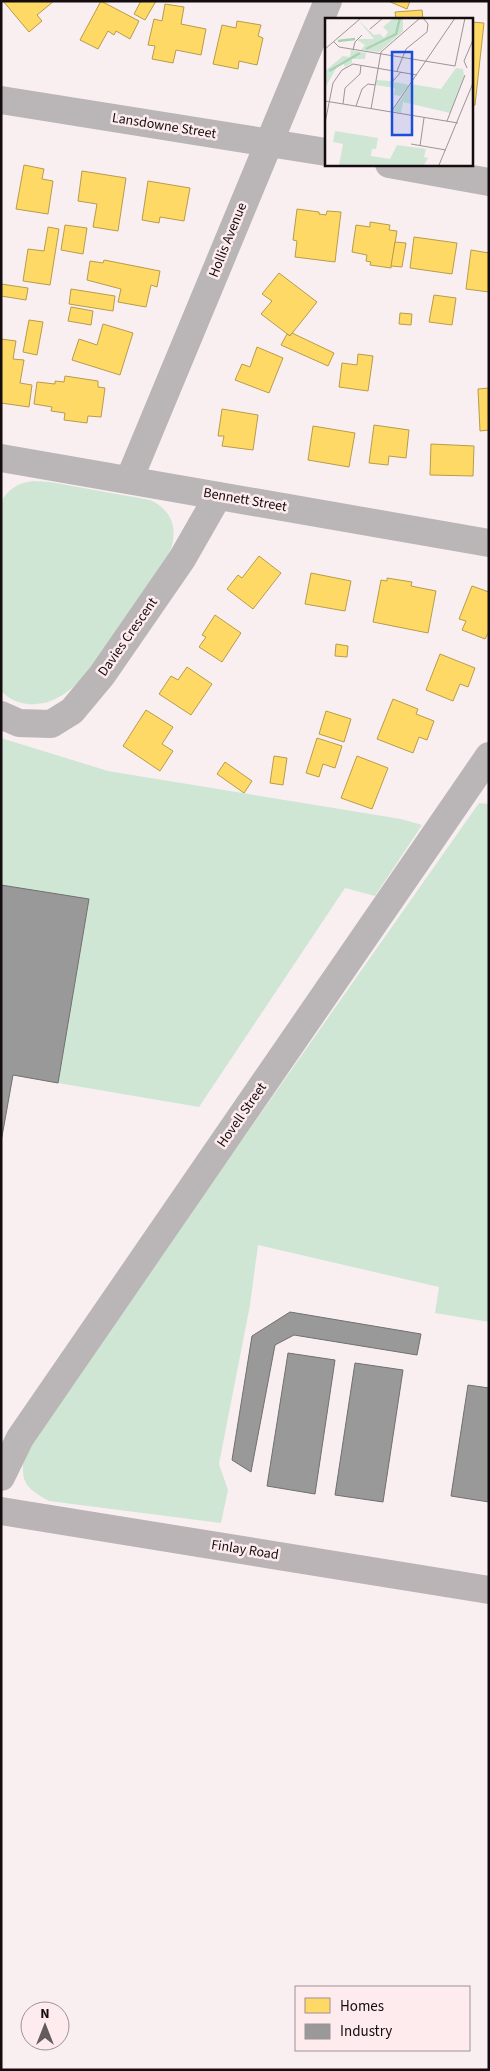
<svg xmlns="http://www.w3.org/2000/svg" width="490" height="2071" font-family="'Source Sans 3',sans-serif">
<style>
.green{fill:#cfe6d4}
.homes{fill:#ffd966;stroke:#b89c4c}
.industry{fill:#999;stroke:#716f6f}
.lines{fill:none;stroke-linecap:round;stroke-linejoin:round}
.street{stroke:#bab5b6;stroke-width:28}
.secondary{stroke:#bab4b6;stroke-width:28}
.labels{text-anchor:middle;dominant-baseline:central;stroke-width:5;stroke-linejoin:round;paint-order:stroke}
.street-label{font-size:14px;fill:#140c0e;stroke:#fdebee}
.inset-river{fill:none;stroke:#a9d2b5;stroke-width:2.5}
.inset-road{fill:none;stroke:#9d9496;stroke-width:1}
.view{fill:#1d4ed8;fill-opacity:0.15;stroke:#1d4ed8;stroke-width:2.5}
.inset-edge{fill:none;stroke:#140c0e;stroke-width:2.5}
</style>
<rect width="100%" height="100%" fill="#f9eff1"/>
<!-- green -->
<g class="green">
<path d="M 33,481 L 50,482 L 150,500 C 173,510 179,531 169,554 C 153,577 137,600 121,623 C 100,654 73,708 28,704 C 17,703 9,699 1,691 L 1,502 C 8,489 18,483 33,481 Z"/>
<polygon points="1,738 108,771 401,819 422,825 375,896 345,888 199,1107 58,1083 89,900 1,885"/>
<path d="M 479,803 L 489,804 L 489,1322 L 435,1313 L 439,1287 L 258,1245 L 250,1305 L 219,1464 L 228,1490 L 221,1523 L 49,1501 C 26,1488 20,1483 24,1456 L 114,1322 Z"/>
</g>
<!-- homes -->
<g class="homes">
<polygon points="3,1 54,1 37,15 42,21 29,32"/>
<polygon points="101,1 139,21 130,39 116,31 114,35 108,31 98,49 80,40"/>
<polygon points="141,1 156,1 145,20 134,14"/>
<polygon points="388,1 410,1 407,9"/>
<polygon points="165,4 184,7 181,24 206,29 201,55 176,50 173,63 152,59 155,46 148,45 154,19 162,21"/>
<polygon points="422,10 423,19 396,19 395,12"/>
<polygon points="237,21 261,25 258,36 263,38 257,65 239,61 238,69 213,64 222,25 236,28"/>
<polygon points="471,22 484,23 475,105 471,105"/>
<polygon points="24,165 44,169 42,179 53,181 48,214 16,209"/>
<polygon points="82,171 126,178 118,231 93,227 97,204 78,201"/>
<polygon points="148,181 190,188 184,221 160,217 159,223 142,220"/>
<polygon points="297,209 319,212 319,214 326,215 327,211 341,212 335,262 295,257 297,241 293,240"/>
<polygon points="370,222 390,225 389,230 397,231 391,268 370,265 371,262 366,261 367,255 352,252 356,225 370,227"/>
<polygon points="65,225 87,228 83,254 61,250"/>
<polygon points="48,227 59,229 50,285 23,281 28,249 44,251"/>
<polygon points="414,237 457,243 452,274 410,268"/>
<polygon points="395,242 406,243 402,267 391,266"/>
<polygon points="471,250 489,253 489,292 466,289"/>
<polygon points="104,260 160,271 157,287 151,285 146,307 118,302 121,289 87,280 90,261 103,263"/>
<polygon points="279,273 317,302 290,336 261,314 272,301 262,294"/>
<polygon points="1,284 28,288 26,300 1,296"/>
<polygon points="71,289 115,296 113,311 69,304"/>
<polygon points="434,295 456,298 452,325 429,322"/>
<polygon points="71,307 93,311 91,325 68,321"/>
<polygon points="400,313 412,314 411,325 399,324"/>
<polygon points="29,320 43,322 37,355 23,352"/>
<polygon points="103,324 133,333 120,375 72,360 79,339 97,345"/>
<polygon points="292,333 334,353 328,366 281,345 287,334 290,336"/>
<polygon points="1,339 16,341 13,359 24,360 20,383 32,385 29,407 1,403"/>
<polygon points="257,347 283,358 269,393 235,380 242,364 250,367"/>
<polygon points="358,354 373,356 368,391 339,387 342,363 357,365"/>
<polygon points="65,376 98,381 98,387 105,388 101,417 88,416 87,423 64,420 65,413 51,411 52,407 34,404 37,382 55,384 55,381 64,382"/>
<polygon points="489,388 489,430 480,431 478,389"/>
<polygon points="222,409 258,415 253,450 222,446 224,436 218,436"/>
<polygon points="374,425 409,430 406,458 389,456 388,465 369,463"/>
<polygon points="313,426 355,433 349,467 308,460"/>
<polygon points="431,444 474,446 473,476 430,475"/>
<polygon points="259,556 281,573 253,609 227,589 238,575 242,578"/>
<polygon points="311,573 351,581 345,611 305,604"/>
<polygon points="387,578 412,582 411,586 436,591 428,633 373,622 381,580 387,581"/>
<polygon points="472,586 489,592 489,631 485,639 462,630 466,621 459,619"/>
<polygon points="215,615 241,633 222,662 199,647 206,637 202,635"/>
<polygon points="336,644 348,646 347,657 335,656"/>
<polygon points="440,654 475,668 468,687 460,684 453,701 426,690"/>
<polygon points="187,667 212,684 191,715 159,694 171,676 178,680"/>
<polygon points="393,699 418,709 416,714 434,721 427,740 419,737 413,753 377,739"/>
<polygon points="146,710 173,727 162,744 173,751 160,771 123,746"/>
<polygon points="326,711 351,719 344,742 319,734"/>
<polygon points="317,738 342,746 335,768 323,764 319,777 306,773"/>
<polygon points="274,756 287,758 283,785 270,783"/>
<polygon points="357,756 388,768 372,809 341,798"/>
<polygon points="225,762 252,781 244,793 217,774"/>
</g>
<!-- industry -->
<g class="industry">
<polygon points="1,885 89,899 58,1083 13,1075 1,1142"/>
<polygon points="290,1312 421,1334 417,1355 294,1335 275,1345 251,1472 232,1460 252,1336"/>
<polygon points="288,1353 335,1360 315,1494 267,1486"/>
<polygon points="355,1363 403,1370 383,1502 335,1495"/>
<polygon points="468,1385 489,1388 489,1502 451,1496"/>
</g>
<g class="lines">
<!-- street -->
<g class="street">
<polyline points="1,100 326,152"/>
<polyline points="389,164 489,182"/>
<polyline points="1,458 489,543"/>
<polyline points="129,480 328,1"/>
<polyline points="1,715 19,723 51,724 72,711 102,675 182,559 218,496"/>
<polyline points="1,1477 20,1438 489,756"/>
</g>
<!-- secondary -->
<polyline class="secondary" points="1,1511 489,1590"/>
</g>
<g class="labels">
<!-- street labels -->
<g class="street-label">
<text transform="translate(164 126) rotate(9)">Lansdowne Street</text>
<text transform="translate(228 240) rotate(-68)">Hollis Avenue</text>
<text transform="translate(245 500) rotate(10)">Bennett Street</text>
<text transform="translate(128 637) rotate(-55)">Davies Crescent</text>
<text transform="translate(242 1115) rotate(-55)">Hovell Street</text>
<text transform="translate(245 1550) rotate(9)">Finlay Road</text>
</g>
</g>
<!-- overview -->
<g transform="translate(325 18)">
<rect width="148" height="148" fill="#f9eff1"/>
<path d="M 69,0 L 78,0 L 78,13 L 54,34 L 36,32 L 40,27 L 32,22 L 34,21 L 49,21 L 34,3 L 49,17 L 55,16 L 59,20 L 63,14 L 58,9 ZM 26,32 L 41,35 L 40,41 L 27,41 L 27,45 L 20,49 L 18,45 L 13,47 L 0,70 L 0,53 L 18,38 L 25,39 ZM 131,50 L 138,51 L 139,58 L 125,95 L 78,84 L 76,95 L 68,93 L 86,66 L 116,71 ZM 51,62 L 65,63 L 84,67 L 75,78 L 69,77 L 70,70 L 51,67 ZM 10,113 L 53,120 L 51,131 L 47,131 L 46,138 L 65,141 L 72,127 L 101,131 L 99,139 L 103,140 L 99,147 L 14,147 L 18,126 L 8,124 Z" fill="#cfe6d4"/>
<path class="inset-river" d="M 13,23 L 30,21M 41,31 L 71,16 L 75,0M 4,53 L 35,35"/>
<path class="inset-road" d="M 45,11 L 58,0M 9,24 L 14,29 L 130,48 L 140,0M 0,31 L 36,0M 28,32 L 30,24 L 37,17M 142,50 L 139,43 L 148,22M 67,52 L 68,63 L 76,54M 72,53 L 81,31 L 102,14 L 103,6 L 98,0M 0,83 L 133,105M 18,86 L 20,70 L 35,56 L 36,47M 31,88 L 37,71 L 43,66 L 50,67M 46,91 L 56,34 L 95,0M 66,94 L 130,0M 122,103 L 140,57M 0,105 L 8,65 L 17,52 L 28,46 L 92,57M 86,126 L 121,132M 95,128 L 99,100M 114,147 L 148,65"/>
<path class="view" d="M 67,34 L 87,34 L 87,117 L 67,117 Z"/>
<rect width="148" height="148" class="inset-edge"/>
</g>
<!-- border -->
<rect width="490" height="2071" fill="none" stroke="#140c0e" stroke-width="5"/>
<!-- legend -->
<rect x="295" y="1986" width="175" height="65" fill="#fdebee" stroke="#a09294"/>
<rect x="305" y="1998" width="25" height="15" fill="#ffd966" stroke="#a09294"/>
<text x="340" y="2011" font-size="15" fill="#140c0e">Homes</text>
<rect x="305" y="2024" width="25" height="15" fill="#999999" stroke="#a09294"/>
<text x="340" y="2036" font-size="15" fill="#140c0e">Industry</text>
<!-- north arrow -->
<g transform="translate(45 2026)"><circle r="24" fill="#fdebee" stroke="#a09294"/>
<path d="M0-4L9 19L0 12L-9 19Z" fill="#645b5d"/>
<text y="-8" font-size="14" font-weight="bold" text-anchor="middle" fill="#140c0e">N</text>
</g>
</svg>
